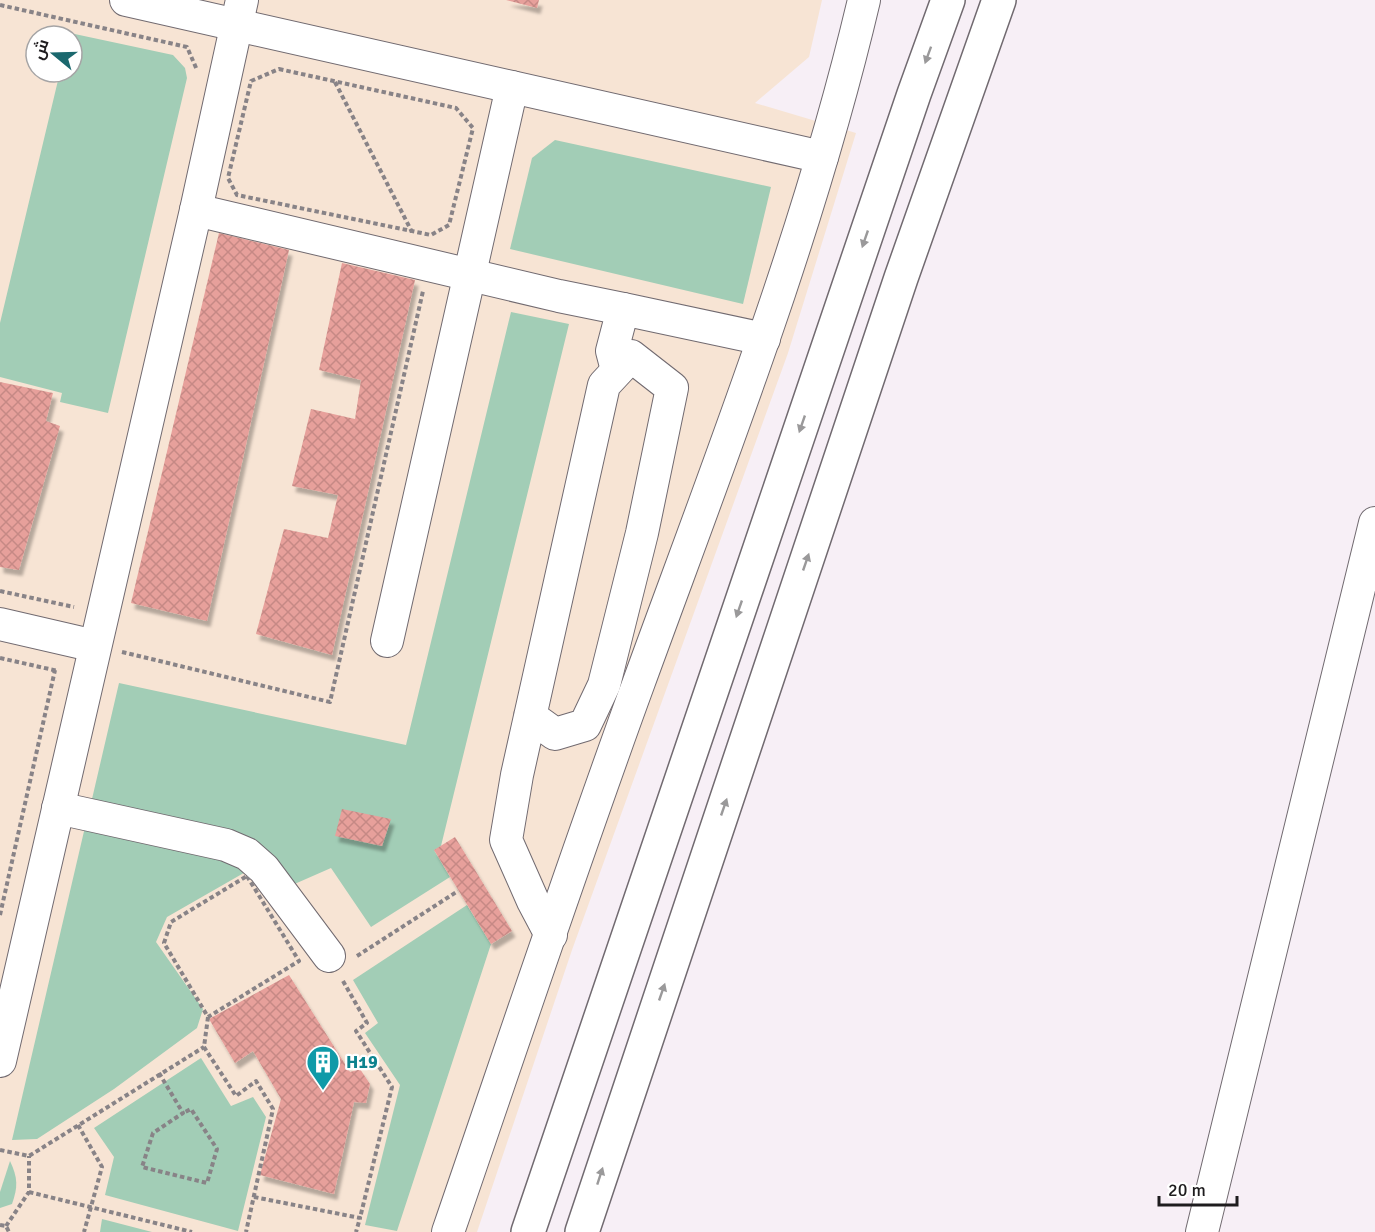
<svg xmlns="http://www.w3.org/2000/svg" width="1375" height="1232" font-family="Signika,Cairo,sans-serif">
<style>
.commercial{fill:#f7e4d4;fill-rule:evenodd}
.grass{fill:#a2cdb6}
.building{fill:url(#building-cross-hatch);filter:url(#shadow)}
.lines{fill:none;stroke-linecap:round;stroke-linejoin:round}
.minor-casing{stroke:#716a70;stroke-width:34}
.major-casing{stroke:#716a70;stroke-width:36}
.path{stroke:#888387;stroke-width:4;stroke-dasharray:4.5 3;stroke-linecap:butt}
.minor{stroke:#fff;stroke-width:32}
.major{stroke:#fff;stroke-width:33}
.oneway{fill:#9a999a}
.labels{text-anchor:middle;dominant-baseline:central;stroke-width:4.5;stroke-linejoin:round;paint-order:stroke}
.culture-label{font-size:18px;font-weight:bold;fill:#0d838f;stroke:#fff;text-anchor:start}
</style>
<defs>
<pattern id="building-cross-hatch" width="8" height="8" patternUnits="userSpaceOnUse" patternTransform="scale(1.5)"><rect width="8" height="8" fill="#e7a09b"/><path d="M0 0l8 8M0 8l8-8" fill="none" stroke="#c68985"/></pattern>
<filter id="shadow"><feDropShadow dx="3.5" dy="6" stdDeviation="1.5" flood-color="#0004"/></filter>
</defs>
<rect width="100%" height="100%" fill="#f7eff6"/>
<!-- commercial -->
<path class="commercial" d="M 0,0 L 822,0 L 809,57 L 755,103 L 856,133 L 788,353 L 572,950 L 477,1232 L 0,1232 ZM 36,36 L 72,36 L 72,72 L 36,72 Z"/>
<!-- grass -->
<g class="grass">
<polygon points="70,33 173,55 185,68 187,78 108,413 60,402 62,393 0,377 0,323 60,72 72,72 72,36 69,36"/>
<polygon points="555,140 771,187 743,304 510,249 532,158"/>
<polygon points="511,312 569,324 441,846 434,850 450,877 371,927 331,868 290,886 257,841 92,799 119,683 406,745"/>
<polygon points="85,827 241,861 249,870 167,917 156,942 203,1009 197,1028 114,1089 37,1139 12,1140"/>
<polygon points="467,905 491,944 397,1231 365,1225 400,1085 365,1033 378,1023 353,980"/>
<polygon points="201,1058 231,1106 253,1097 266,1117 238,1231 105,1195 114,1157 94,1128"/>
<path d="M 10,1161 C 18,1178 18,1187 12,1204 L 0,1208 L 0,1192 Z"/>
<polygon points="102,1219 152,1232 100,1232"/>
</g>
<!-- building -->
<g class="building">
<polygon points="506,0 539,0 537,8"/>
<polygon points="219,233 289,250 207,621 131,603"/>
<polygon points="342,263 415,280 332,655 256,634 284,529 328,538 338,495 292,486 311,409 355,419 361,380 319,370"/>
<polygon points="0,382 53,393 46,421 60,426 19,570 0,567"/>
<polygon points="342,809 391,819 382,846 335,836"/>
<polygon points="455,837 512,931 491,944 434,850"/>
<polygon points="289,975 350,1072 360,1069 370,1084 366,1103 354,1102 334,1194 260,1175 281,1099 253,1051 235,1063 209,1019"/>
</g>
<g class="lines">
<defs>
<g id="minor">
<polyline points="126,0 822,157"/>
<polyline points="196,210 559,296 623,309"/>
<polyline points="617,370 612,351 623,309 764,339"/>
<polyline points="0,624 95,646"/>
<polyline points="387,641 512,87"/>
<polyline points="530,716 555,734 585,725 604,685 642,533 672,388 631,356 604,385 517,775 506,840 533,901 551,935"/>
<polyline points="58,808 226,845 247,854 264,869 329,956"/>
<polyline points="0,1061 196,210 242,0"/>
<path d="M 448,1232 C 511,1049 572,865 639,682 C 721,457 809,234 864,0"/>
<polyline points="1202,1232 1375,523"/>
</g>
<g id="major">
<polyline points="528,1232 914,94 948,0"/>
<polyline points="582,1232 901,278 999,0"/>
</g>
</defs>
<!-- minor casing -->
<use href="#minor" class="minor-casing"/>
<!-- major casing -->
<use href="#major" class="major-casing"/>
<!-- path -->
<g class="path">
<polyline points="0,5 187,47 197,70"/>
<polygon points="279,69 456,108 473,128 449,225 431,235 237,195 228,178 251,81"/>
<polyline points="335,82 412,232"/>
<polyline points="0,591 74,607"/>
<polyline points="122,652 330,702 423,291"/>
<polyline points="0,658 58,671"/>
<polygon points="247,876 299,961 208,1017 164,943 171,922"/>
<polyline points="0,915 55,670"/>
<polyline points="357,956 458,891"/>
<polyline points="343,981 367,1023 356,1031 392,1087 360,1218"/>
<polyline points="208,1017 204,1047 236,1096 256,1081 273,1109 246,1232"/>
<polyline points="159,1073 183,1113 153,1133 142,1167 207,1183 217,1149 191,1109 183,1113"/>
<polyline points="78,1125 102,1167 84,1232"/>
<polyline points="0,1150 29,1156 204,1047"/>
<polyline points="29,1192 192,1232"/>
<polyline points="254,1197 360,1218 356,1232"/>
<polyline points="0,1225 6,1226 9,1232"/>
<polyline points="6,1226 29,1192 29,1156"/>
</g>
<!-- minor -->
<use href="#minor" class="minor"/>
<!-- major -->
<use href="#major" class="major"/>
</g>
<!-- one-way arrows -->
<defs><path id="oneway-solid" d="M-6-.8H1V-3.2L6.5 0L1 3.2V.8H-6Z" transform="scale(1.5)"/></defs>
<g class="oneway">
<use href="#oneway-solid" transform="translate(928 55) rotate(110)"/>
<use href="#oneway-solid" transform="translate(865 239) rotate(109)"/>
<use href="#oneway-solid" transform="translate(802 424) rotate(109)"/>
<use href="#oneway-solid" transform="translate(806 562) rotate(-71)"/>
<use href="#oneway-solid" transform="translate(739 609) rotate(109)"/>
<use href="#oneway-solid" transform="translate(724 807) rotate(-71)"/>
<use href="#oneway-solid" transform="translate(662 992) rotate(-71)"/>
<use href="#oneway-solid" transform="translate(600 1176) rotate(-72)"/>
</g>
<!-- icons -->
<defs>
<symbol id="building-pin" viewBox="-11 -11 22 30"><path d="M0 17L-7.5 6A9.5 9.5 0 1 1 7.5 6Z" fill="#0f9aa8" stroke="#fff"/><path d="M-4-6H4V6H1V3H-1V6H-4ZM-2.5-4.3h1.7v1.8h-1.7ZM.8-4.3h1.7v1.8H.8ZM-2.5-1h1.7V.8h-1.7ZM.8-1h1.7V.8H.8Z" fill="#fff"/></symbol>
</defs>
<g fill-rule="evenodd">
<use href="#building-pin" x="304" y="1043" width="38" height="52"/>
</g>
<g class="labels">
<!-- culture labels -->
<g class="culture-label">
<text x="346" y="1062">H19</text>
</g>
</g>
<!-- north arrow -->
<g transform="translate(54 54) rotate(289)"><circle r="28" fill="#ffffff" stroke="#a5a4a5" stroke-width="1.5"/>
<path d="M0-4.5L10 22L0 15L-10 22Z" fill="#1b686e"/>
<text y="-9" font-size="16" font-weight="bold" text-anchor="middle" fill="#1e1c1e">ش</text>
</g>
<!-- scale -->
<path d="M1159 1196v9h78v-9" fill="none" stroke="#1e1c1e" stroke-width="3"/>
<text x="1168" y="1196" font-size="18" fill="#1e1c1e" stroke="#ffffff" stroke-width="4.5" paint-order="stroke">20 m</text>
</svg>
